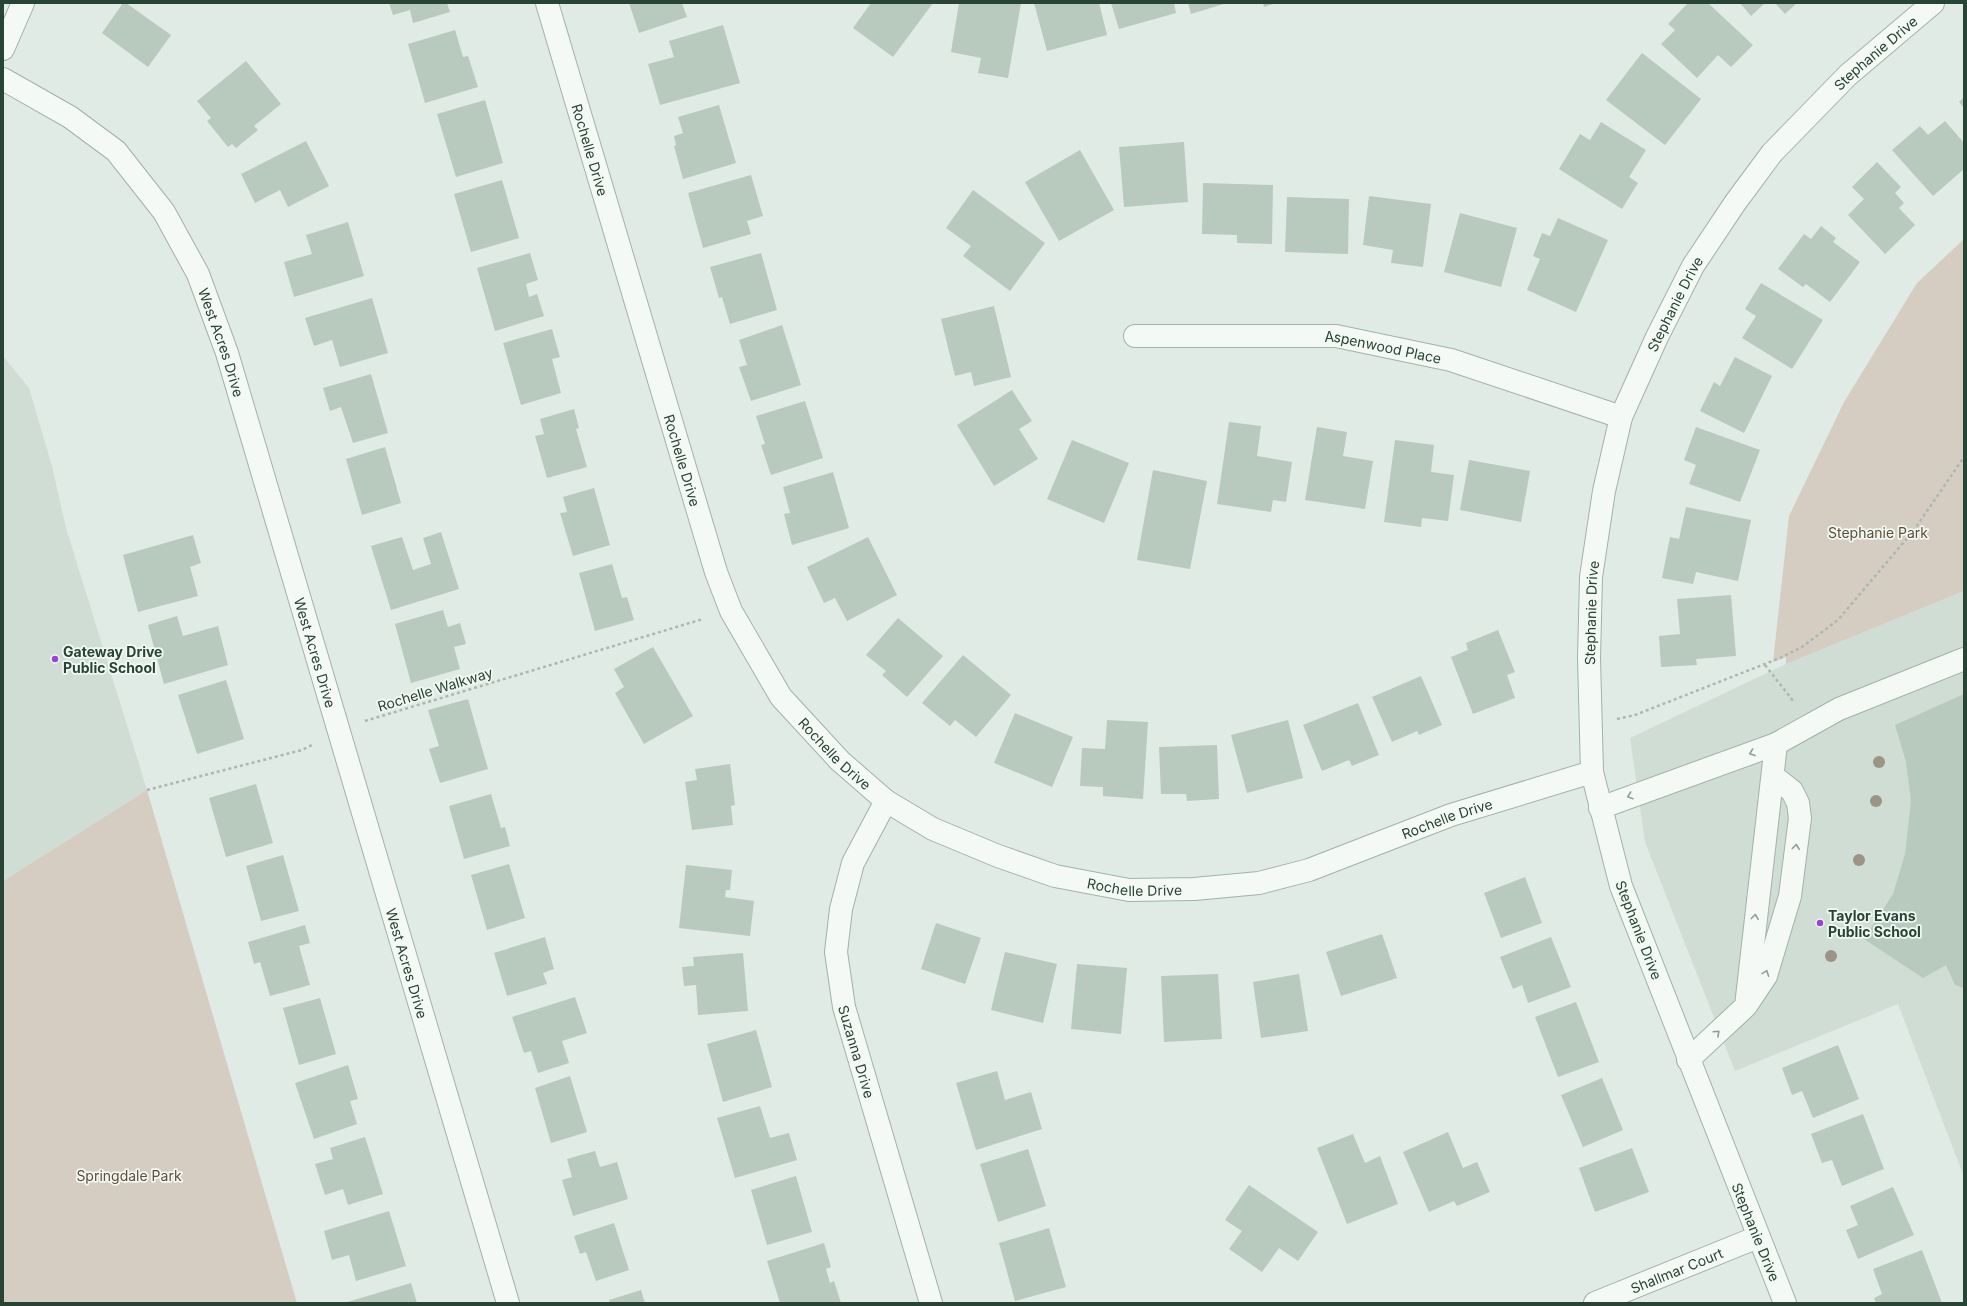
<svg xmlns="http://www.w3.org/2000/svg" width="1967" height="1306" font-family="Inter,sans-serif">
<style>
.built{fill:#cfddd4}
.green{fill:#d5ccc2}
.building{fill:#b8c9be}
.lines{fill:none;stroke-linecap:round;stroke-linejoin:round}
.minor-casing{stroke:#a2b2a9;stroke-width:24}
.path{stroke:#abb8b0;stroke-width:2.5;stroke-dasharray:3 3;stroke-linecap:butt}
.minor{stroke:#f4f9f6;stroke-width:22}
.tree{fill:#9a9584}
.oneway{stroke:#8e9e95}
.poi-dot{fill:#9e40d6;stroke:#f1f8f4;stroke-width:1.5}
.labels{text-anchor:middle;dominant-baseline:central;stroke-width:3.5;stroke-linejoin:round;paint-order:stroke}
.street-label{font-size:14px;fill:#284434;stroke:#f1f8f4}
.park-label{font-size:14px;fill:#604e35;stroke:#f1f8f4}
.poi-label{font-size:14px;font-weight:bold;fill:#284434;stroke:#f1f8f4;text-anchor:start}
</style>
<rect width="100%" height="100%" fill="#e1ebe5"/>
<!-- built -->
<g class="built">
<polygon points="3,356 29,388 52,466 66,528 147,790 3,881"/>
<polygon points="1964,591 1964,1177 1898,1004 1735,1071 1645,842 1630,738 1786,664"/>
</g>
<!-- green -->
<g class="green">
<polygon points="1964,239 1964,591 1786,664 1786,657 1773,662 1789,516 1844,402 1917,283"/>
<polygon points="147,790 297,1303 3,1303 3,881"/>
</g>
<!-- building -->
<g class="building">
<polygon points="123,3 126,3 171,35 148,67 102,33"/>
<polygon points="389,3 447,3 450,12 413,23 410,10 393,15"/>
<polygon points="629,3 682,3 687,17 639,33"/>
<polygon points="871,3 933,3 893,57 853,28"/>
<polygon points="959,3 1021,3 1008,78 978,73 981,58 951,52"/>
<polygon points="1034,3 1099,3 1107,35 1047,51"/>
<polygon points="1111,3 1174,3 1176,13 1119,29"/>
<polygon points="1188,3 1227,3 1191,14"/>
<polygon points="1263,3 1276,3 1264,7"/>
<polygon points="1688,3 1708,3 1753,45 1731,67 1718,55 1697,78 1661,44 1675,30 1668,24"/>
<polygon points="1740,3 1765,3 1751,16"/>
<polygon points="1775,3 1797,3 1785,14"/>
<polygon points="723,25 740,83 660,105 648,64 674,57 669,41"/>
<polygon points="455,30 463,57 468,56 478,87 425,103 408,44"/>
<polygon points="1642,53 1701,99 1665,145 1606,100"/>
<polygon points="246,61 281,104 254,126 258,130 236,148 232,144 228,147 207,121 211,118 197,101"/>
<polygon points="1964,97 1964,108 1959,102"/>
<polygon points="485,100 503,163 456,177 437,114"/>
<polygon points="719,105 736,163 683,179 674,146 676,145 674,136 683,133 678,117"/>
<polygon points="1945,121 1964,143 1964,169 1933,196 1892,150 1920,126 1928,135"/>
<polygon points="1601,122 1646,150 1629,177 1638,183 1622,209 1559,169 1580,134 1590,140"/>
<polygon points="306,141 329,186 288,207 280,190 255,203 241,174"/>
<polygon points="1184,142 1188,202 1124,207 1119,147"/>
<polygon points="1080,150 1114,210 1059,241 1025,182"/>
<polygon points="1877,162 1901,187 1895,193 1904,203 1899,208 1915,225 1885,254 1848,215 1864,199 1852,187"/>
<polygon points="751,175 763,216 747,221 751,234 703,248 688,193"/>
<polygon points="502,180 519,238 471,252 454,194"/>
<polygon points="1203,183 1273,185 1272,244 1237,243 1237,235 1202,234"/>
<polygon points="973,190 1045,243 1010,291 963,256 971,246 946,228"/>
<polygon points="1369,196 1431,204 1423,267 1391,263 1393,250 1363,245"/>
<polygon points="1287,197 1349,199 1348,254 1285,252"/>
<polygon points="1460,213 1517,228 1501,287 1444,272"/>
<polygon points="1558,218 1608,240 1576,312 1527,290 1540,259 1533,256 1542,233 1550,236"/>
<polygon points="348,222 364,276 294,297 284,262 312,254 306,235"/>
<polygon points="1821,226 1836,238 1833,242 1860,262 1830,302 1806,284 1803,287 1778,269 1804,234 1811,239"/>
<polygon points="530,253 538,280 526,284 529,297 537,294 544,316 495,331 477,268"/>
<polygon points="761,253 777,310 730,324 722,297 719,298 710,267"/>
<polygon points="1761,283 1823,320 1792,369 1742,338 1756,316 1745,309"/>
<polygon points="372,298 388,353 340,367 332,340 314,346 305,318"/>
<polygon points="994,306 1011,377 974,386 971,372 955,376 941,319"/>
<polygon points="782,325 801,385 751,401 739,367 747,365 739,340"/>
<polygon points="552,329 560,357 552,359 561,393 521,405 503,343"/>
<polygon points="1735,357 1772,376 1744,433 1700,411 1714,382 1720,386"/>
<polygon points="371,374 388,433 353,443 341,407 330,411 323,388"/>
<polygon points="1012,390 1032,421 1019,429 1038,459 994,486 957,425"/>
<polygon points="805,401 823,458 771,475 761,445 765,444 756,416"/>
<polygon points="574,409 579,428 576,429 587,467 547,478 535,436 544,434 540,419"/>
<polygon points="1229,422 1261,426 1257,456 1292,462 1286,502 1273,500 1271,512 1217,504"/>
<polygon points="1317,427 1347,432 1343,456 1373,461 1365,509 1305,500"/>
<polygon points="1696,427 1760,450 1740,502 1689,484 1696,465 1684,460"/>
<polygon points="1072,440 1129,463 1104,523 1047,499"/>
<polygon points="1395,440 1434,445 1431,472 1454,475 1448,521 1422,518 1421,527 1384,522"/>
<polygon points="385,447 401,503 362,515 346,459"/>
<polygon points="1469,460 1530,471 1521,522 1460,510"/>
<polygon points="1153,470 1207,481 1190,569 1137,560"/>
<polygon points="833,472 849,528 792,545 784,514 790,513 783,487"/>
<polygon points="594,488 610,545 573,556 560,513 567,512 563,497"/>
<polygon points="1686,507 1751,520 1738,581 1696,572 1693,584 1662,578 1670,537 1679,539"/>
<polygon points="441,532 459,589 391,610 371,546 402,537 413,570 431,564 423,538"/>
<polygon points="193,535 201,563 190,567 198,596 138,612 123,555"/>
<polygon points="868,537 897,595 847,621 835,598 824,603 807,567"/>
<polygon points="612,564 622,598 627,597 634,620 595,631 579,573"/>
<polygon points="1731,595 1736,656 1696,659 1697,665 1661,667 1659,636 1680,634 1677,599"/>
<polygon points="443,610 448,627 460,623 466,644 454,647 460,669 411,683 395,624"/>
<polygon points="177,616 183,636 218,626 228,665 164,684 148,625"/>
<polygon points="898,618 943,656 907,697 882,675 886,671 866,655"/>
<polygon points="1498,630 1515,672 1507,675 1515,698 1473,714 1451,657 1468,650 1466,643"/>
<polygon points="653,647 693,716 644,744 615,693 624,687 614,669"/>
<polygon points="963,655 1011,695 976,737 955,720 950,726 922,703"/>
<polygon points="1421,676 1442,725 1419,735 1417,731 1392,742 1372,697"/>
<polygon points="226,680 244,739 197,754 178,695"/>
<polygon points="1964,694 1964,988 1955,985 1946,965 1923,978 1864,939 1893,894 1905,854 1911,801 1906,762 1895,725"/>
<polygon points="468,699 488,769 440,783 429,749 439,746 428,710"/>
<polygon points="1358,703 1379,755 1352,766 1349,760 1322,771 1303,725"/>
<polygon points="1015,713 1073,737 1052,787 994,763"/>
<polygon points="1107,720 1148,722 1143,799 1103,796 1103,787 1080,786 1082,748 1105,749"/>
<polygon points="1288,720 1303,778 1247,793 1231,735"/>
<polygon points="1217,745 1219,799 1187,801 1186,794 1161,794 1159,747"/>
<polygon points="730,764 735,805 731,806 733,825 692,830 685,782 697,780 695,769"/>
<polygon points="256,784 273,843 226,857 209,798"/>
<polygon points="491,794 501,828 505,827 510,846 464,859 449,806"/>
<polygon points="283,855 299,911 261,921 246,866"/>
<polygon points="509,864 525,918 487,930 471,875"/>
<polygon points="686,865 732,870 730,890 726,890 725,897 754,901 750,936 679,928"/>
<polygon points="1525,877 1542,923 1501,938 1484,893"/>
<polygon points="936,923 981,938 965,984 921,969"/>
<polygon points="305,925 310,943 299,946 310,985 270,996 260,962 254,964 248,942"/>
<polygon points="1382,934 1397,978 1341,996 1326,952"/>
<polygon points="545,937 554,969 543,973 547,984 507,996 494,953"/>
<polygon points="1551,937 1571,987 1528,1003 1522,985 1513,989 1500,957"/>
<polygon points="1005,952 1057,964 1043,1023 991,1010"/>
<polygon points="743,953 748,1011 698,1015 696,985 684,986 682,967 694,966 693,957"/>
<polygon points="1077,964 1127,968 1121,1034 1071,1029"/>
<polygon points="1218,974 1222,1039 1164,1042 1161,976"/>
<polygon points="1299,974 1308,1031 1261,1038 1253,982"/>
<polygon points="575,997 587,1033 562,1041 569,1063 538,1073 531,1051 524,1053 512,1017"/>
<polygon points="320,998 336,1054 299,1065 283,1008"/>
<polygon points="1576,1002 1599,1062 1558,1077 1535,1017"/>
<polygon points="756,1030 772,1087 723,1102 707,1044"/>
<polygon points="1838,1045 1859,1099 1813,1118 1802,1091 1792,1095 1782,1068"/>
<polygon points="348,1065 358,1099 350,1101 357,1124 314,1139 295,1083"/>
<polygon points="997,1071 1005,1100 1031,1092 1042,1129 976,1150 956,1083"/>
<polygon points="570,1076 587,1132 551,1143 535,1088"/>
<polygon points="1602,1078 1623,1130 1583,1147 1561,1095"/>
<polygon points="760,1106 770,1138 789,1133 797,1160 735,1178 717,1118"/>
<polygon points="1863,1114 1884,1169 1842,1186 1832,1160 1822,1163 1811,1134"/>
<polygon points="1448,1132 1463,1168 1477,1162 1490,1192 1457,1206 1454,1201 1429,1212 1403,1152"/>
<polygon points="1353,1134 1365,1163 1380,1156 1398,1204 1347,1224 1317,1148"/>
<polygon points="365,1137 383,1194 348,1205 343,1189 325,1195 315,1164 333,1159 330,1148"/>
<polygon points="1632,1148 1649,1192 1595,1212 1579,1168"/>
<polygon points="1028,1149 1046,1206 998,1222 980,1164"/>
<polygon points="595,1151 600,1167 617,1162 628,1199 573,1216 562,1180 572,1177 567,1159"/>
<polygon points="796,1176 812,1232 767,1245 751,1190"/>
<polygon points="1249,1185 1318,1232 1298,1261 1279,1248 1262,1272 1229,1249 1242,1231 1225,1220"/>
<polygon points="1893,1187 1914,1235 1858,1259 1846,1230 1858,1225 1850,1206"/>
<polygon points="389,1211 406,1266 356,1281 349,1255 332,1260 324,1231"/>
<polygon points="614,1223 629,1270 596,1281 586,1252 580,1254 574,1236"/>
<polygon points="1049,1228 1066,1287 1015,1301 999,1243"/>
<polygon points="824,1243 831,1267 826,1269 830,1283 834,1281 841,1303 780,1303 767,1261"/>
<polygon points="1922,1250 1942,1303 1876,1303 1874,1298 1882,1294 1873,1269"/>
<polygon points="411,1283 417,1303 344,1303"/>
<polygon points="641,1290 645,1303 610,1303 609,1300"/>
</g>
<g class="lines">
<defs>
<g id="minor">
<path id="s1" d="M 547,3 L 716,572 L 731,611 L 781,697 L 840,761 L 886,801 L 933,829 L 998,856 L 1055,876 L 1129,890 L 1194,889 L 1259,883 L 1309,870 L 1451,815 L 1592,772"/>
<polyline points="3,49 23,3"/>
<path id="s2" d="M 3,79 L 70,117 L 116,151 L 164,212 L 198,274 L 227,353 L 508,1303"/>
<path id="s3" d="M 1135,336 L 1336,336 L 1451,360 L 1621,417"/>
<polyline points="1776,744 1839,709 1964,659"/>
<path id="s4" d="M 886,801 L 853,863 L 841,909 L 836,952 L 844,1007 L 931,1303"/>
<polyline points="1600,808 1776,744 1746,1006 1688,1060"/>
<polyline points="1748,1003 1766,976 1790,896 1800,818 1798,803 1792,791 1773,776"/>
<path id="s5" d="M 1595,1303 L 1758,1237"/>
<path id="s6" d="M 1785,1303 L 1621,886 L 1592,772 L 1589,658 L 1591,577 L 1604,491 L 1621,417 L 1657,337 L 1693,266 L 1735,203 L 1772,153 L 1848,75 L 1933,3"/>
</g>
</defs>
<!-- minor casing -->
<use href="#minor" class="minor-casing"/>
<!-- path -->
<g class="path">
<polyline points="1765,665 1794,702"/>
<polyline points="1617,719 1635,715 1780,658 1802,647 1838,620 1914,530 1964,457"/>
<polyline points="365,721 703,619"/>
<polyline points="147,790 302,750 314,744"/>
</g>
<!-- minor -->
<use href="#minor" class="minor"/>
</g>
<!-- trees -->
<g class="tree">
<circle cx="1879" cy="762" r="6"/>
<circle cx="1876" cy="801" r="6"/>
<circle cx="1859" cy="860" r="6"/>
<circle cx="1831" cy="956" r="6"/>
</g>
<!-- one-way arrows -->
<defs><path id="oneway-chevron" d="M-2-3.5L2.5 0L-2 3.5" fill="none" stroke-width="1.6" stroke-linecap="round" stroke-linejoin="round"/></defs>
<g class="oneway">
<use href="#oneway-chevron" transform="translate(1752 753) rotate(160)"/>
<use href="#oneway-chevron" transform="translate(1630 796) rotate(161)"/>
<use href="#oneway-chevron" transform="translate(1796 847) rotate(-83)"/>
<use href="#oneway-chevron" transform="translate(1755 917) rotate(-83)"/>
<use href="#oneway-chevron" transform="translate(1766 973) rotate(-69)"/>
<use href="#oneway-chevron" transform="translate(1717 1033) rotate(-43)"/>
</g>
<!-- markers -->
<g class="poi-dot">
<circle cx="55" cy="659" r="4"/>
<circle cx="1820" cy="923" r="4"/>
</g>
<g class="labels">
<!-- street labels -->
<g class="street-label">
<text stroke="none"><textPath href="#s6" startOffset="1373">Stephanie Drive</textPath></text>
<text stroke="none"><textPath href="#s1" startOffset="153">Rochelle Drive</textPath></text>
<text stroke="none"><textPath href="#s6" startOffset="1049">Stephanie Drive</textPath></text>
<text stroke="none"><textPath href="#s2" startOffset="355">West Acres Drive</textPath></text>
<text stroke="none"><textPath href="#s3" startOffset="249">Aspenwood Place</textPath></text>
<text stroke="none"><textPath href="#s1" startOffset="477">Rochelle Drive</textPath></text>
<text stroke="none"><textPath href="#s6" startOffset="725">Stephanie Drive</textPath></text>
<text stroke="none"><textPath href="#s2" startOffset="679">West Acres Drive</textPath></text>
<text transform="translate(435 689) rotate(-17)">Rochelle Walkway</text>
<text stroke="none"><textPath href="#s1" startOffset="813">Rochelle Drive</textPath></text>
<text stroke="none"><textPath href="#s1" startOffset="1473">Rochelle Drive</textPath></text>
<text stroke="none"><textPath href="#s1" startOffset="1149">Rochelle Drive</textPath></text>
<text transform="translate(1639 930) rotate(69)">Stephanie Drive</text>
<text stroke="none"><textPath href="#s2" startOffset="1003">West Acres Drive</textPath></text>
<text stroke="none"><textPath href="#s4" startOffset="263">Suzanna Drive</textPath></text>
<text transform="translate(1756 1232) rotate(68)">Stephanie Drive</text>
<text stroke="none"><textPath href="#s5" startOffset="88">Shallmar Court</textPath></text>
</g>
<!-- park labels -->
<g class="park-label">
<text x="1878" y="532">Stephanie Park</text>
<text x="129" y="1175">Springdale Park</text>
</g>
<!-- poi labels -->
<g class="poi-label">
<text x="63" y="651">Gateway Drive<tspan x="63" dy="16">Public School</tspan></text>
<text x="1828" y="915">Taylor Evans<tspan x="1828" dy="16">Public School</tspan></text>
</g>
</g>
<!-- border -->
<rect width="1967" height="1306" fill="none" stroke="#284434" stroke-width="8"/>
</svg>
